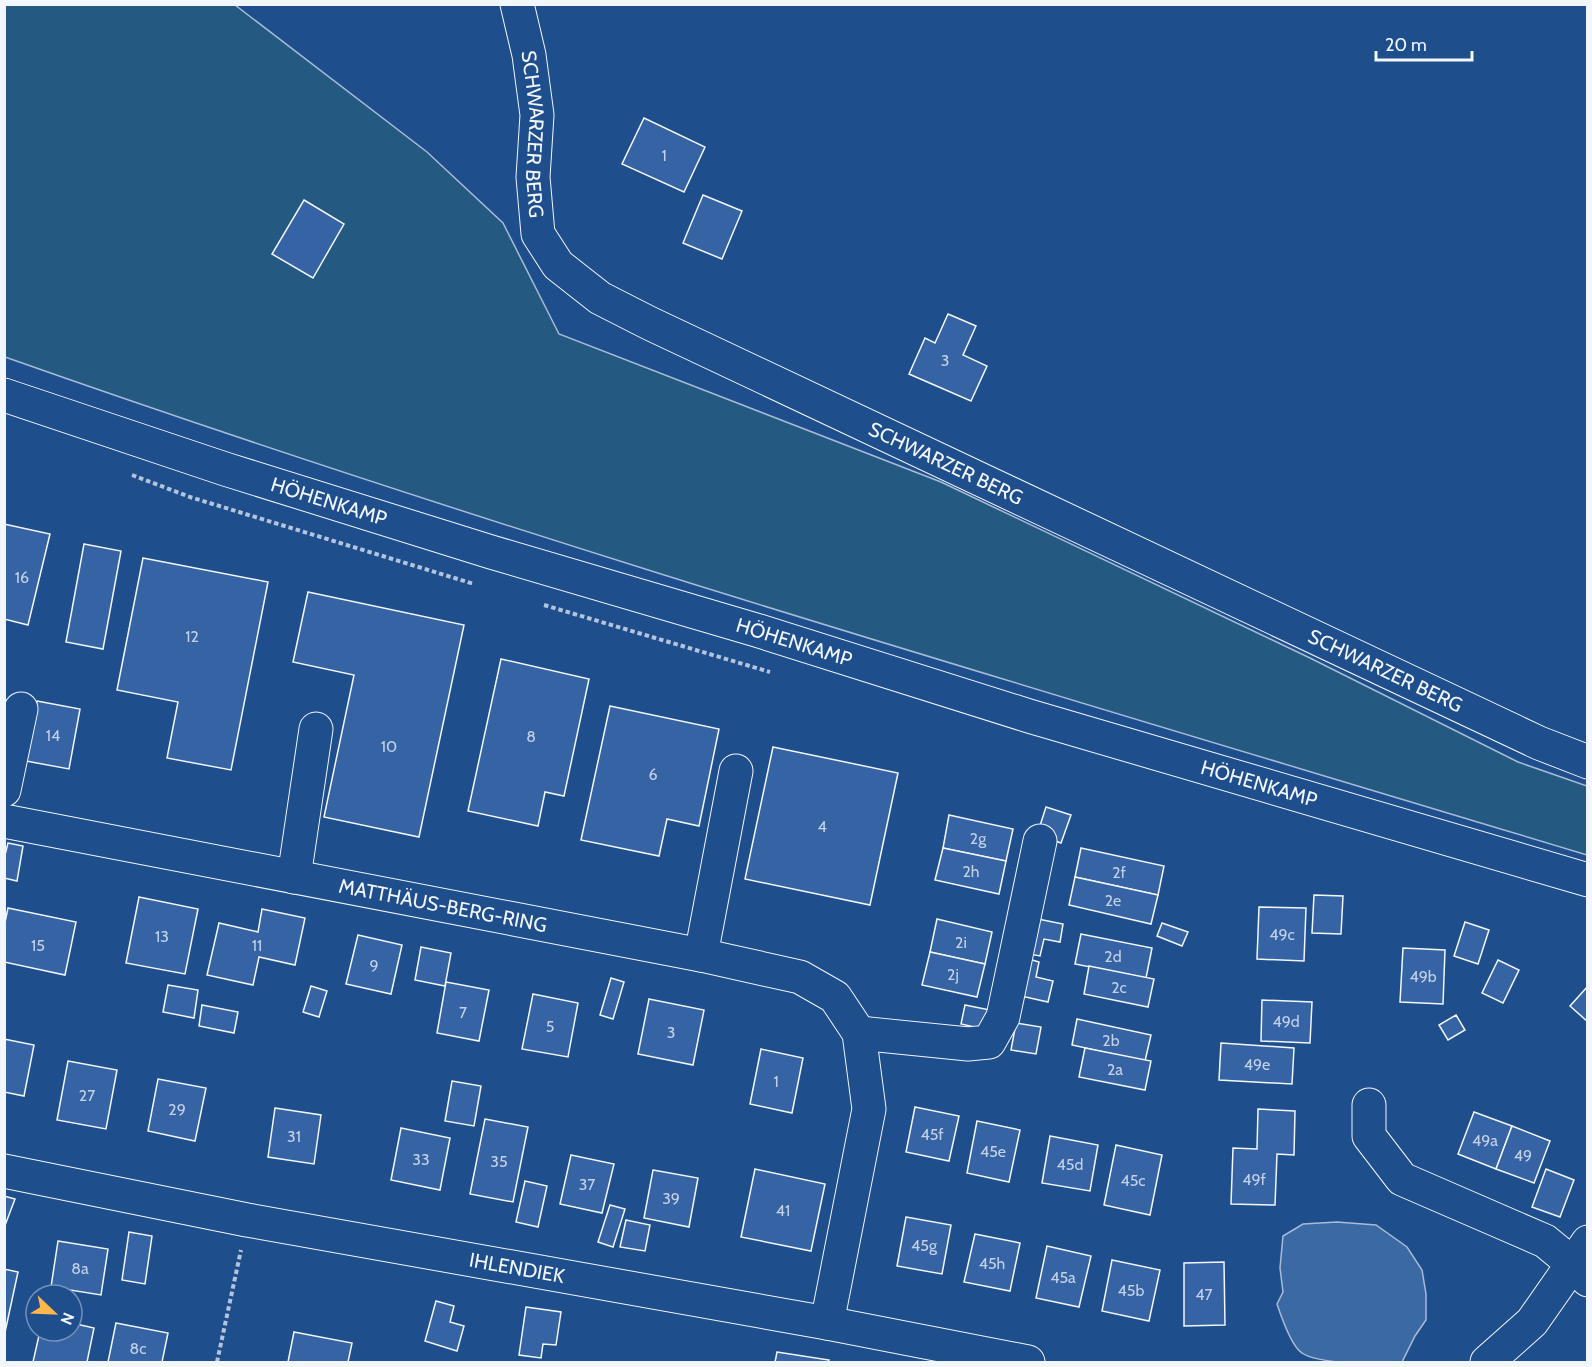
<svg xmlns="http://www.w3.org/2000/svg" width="1592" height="1367" font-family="Cabin,sans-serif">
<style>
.green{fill:#245a82;stroke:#a8bbd7;stroke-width:1.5}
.water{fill:#3b69a3;stroke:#a8bbd7;stroke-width:1.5}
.building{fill:#3563a3;stroke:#f2f6ff;stroke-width:1.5}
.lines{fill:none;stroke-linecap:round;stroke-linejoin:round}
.minor-casing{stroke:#f2f6ff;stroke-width:35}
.major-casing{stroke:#f2f6ff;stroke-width:35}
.path{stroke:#b3c4dc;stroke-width:4;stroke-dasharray:4.5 3;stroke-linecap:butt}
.minor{stroke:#1f4e8c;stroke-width:33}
.major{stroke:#1f4e8c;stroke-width:33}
.labels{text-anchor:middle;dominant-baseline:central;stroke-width:4.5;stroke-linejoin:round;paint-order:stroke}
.number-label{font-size:16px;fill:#c3d1e8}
.street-label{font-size:20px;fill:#f2f6ff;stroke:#1f4e8c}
</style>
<rect width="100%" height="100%" fill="#1f4e8c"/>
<!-- green -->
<path class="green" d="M 5,5 L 235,5 L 427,152 L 503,223 L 559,334 L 941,482 L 1310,658 L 1518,762 L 1587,786 L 1587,855 C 1058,695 526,541 5,357 Z"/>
<!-- water -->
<path class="water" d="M 1337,1222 L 1376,1225 L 1407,1247 L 1422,1270 L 1426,1294 L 1426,1320 L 1415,1336 L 1402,1362 C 1383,1365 1317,1364 1302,1353 C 1291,1346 1281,1316 1277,1304 L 1283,1292 L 1280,1268 L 1283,1236 L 1303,1224 Z"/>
<!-- building -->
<g class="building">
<polygon points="644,118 705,147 684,192 622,164"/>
<polygon points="703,195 742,211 722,259 683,243"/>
<polygon points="304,200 344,224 313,278 272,254"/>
<polygon points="948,314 976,326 963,355 987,366 971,401 909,374 925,338 935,343"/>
<polygon points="4,524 50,534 28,625 4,619"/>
<polygon points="84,544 121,551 103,649 66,642"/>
<polygon points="143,558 268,582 231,770 167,758 178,702 117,690"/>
<polygon points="308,592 464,625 419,837 324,817 354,675 293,662"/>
<polygon points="501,659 589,679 564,796 545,792 538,826 468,811"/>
<polygon points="37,701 80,709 69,769 26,761"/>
<polygon points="610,706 719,729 699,826 667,819 659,856 581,840"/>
<polygon points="773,747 898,773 870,905 745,879"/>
<polygon points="1046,807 1071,815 1061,843 1037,835"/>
<polygon points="949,815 1013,829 1006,861 943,848"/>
<polygon points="8,843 23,846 17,881 4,878 4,859"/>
<polygon points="943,848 1006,861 999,894 935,880"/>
<polygon points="1081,848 1164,866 1158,895 1075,877"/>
<polygon points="1075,877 1158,895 1151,924 1069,905"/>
<polygon points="1314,895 1343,896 1341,934 1312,933"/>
<polygon points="139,897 198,909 185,974 126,963"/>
<polygon points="1259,907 1306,908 1304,961 1257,959"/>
<polygon points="8,908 76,922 65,975 4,962 4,927"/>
<polygon points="262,909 305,918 295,965 259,957 253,985 207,975 219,923 258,932"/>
<polygon points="937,919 992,932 985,964 930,952"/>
<polygon points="1038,919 1063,924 1060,942 1044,939 1040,956 1029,954"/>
<polygon points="1465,922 1489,930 1478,964 1454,956"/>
<polygon points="1162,923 1188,932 1182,946 1157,936"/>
<polygon points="1081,934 1152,948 1146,978 1075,964"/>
<polygon points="358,935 402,945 391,994 346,984"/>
<polygon points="421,947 451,953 445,986 415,980"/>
<polygon points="1403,948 1445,950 1443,1004 1400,1002"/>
<polygon points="930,952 985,964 977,997 922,985"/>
<polygon points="1029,959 1039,962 1036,977 1053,981 1048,1002 1021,996"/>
<polygon points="1498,960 1519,970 1503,1003 1482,993"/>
<polygon points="1089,966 1154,979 1148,1007 1084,994"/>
<polygon points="611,978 624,982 613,1019 600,1015"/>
<polygon points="446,982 489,990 479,1041 437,1033"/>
<polygon points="168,985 198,990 194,1018 163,1012"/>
<polygon points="311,986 327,991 319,1017 303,1012"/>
<polygon points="1588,986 1588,1022 1570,1006"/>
<polygon points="533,994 578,1003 568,1057 522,1049"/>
<polygon points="649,999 704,1010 693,1065 638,1054"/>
<polygon points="1262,1000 1312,1002 1310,1043 1261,1041"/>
<polygon points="202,1005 238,1012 234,1033 199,1026"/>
<polygon points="965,1005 995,1011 992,1031 961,1024"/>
<polygon points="1456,1015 1465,1030 1448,1040 1439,1025"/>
<polygon points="1077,1019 1151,1035 1145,1061 1072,1045"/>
<polygon points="1016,1023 1041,1027 1036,1054 1011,1050"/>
<polygon points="4,1039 34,1045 24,1096 4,1092"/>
<polygon points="1221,1043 1294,1048 1292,1084 1219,1080"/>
<polygon points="1085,1048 1151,1061 1145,1090 1079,1077"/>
<polygon points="761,1049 803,1058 792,1113 750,1104"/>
<polygon points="68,1061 117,1070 106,1129 57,1120"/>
<polygon points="158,1079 206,1088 195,1141 148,1131"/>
<polygon points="452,1081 481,1086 474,1126 445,1121"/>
<polygon points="915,1107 959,1116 949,1161 906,1152"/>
<polygon points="275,1108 321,1115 314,1164 268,1157"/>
<polygon points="1258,1109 1295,1111 1294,1155 1277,1154 1275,1205 1231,1204 1233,1148 1257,1149"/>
<polygon points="1474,1112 1512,1126 1496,1169 1458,1154"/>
<polygon points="485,1119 528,1127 513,1202 470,1194"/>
<polygon points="977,1121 1020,1130 1009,1182 967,1173"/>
<polygon points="1512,1126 1550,1141 1534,1183 1496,1169"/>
<polygon points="401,1128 450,1138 440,1190 391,1180"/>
<polygon points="1050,1136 1098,1145 1090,1191 1042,1183"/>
<polygon points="1116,1145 1162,1155 1150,1215 1104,1205"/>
<polygon points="571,1155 614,1164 602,1213 560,1204"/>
<polygon points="755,1169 825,1184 811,1251 741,1237"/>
<polygon points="1546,1169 1574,1180 1560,1217 1532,1207"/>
<polygon points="653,1170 698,1178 689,1227 644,1218"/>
<polygon points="525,1181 547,1186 538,1227 516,1222"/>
<polygon points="4,1196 15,1199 4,1228"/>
<polygon points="610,1205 625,1209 613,1247 598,1242"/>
<polygon points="906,1217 951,1225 942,1274 897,1266"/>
<polygon points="626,1220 650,1225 645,1251 620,1247"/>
<polygon points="129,1232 152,1236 145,1284 122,1280"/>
<polygon points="975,1234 1020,1243 1010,1291 964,1282"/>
<polygon points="58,1241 108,1249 101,1295 51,1287"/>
<polygon points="1047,1246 1091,1256 1079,1307 1036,1298"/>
<polygon points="1112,1260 1160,1270 1149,1321 1102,1311"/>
<polygon points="1224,1262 1225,1325 1184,1326 1184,1263"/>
<polygon points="4,1269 18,1272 4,1337"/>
<polygon points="436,1301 454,1306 450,1322 464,1326 457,1351 425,1341"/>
<polygon points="526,1307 561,1312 556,1345 543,1344 541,1358 519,1355"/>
<polygon points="72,1323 94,1328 87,1362 33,1362 40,1331 72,1331"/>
<polygon points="116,1323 168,1333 162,1362 108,1362"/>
<polygon points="294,1332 352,1343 348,1362 288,1362"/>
<polygon points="777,1352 829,1360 828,1362 775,1362"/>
</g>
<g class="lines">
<defs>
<g id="minor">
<path id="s1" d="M 517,4 L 529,55 L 537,115 L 533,177 L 538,234 L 558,265 L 600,298 L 649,323 L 1539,743 L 1588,762"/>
<polyline points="4,790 21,709"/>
<path id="s2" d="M 4,821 L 701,955 L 800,977 L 835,997 L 859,1033 L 869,1109 L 827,1323"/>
<polyline points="294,877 316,729"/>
<polyline points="701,955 736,771"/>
<polyline points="859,1033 968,1044 989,1042 1003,1017 1040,841"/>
<polyline points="1369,1105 1369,1136 1402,1179 1545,1241 1573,1264 1588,1280"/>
<path id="s3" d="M 4,1171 L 247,1220 L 827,1323 L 1028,1362"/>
<polyline points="1487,1362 1532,1322 1588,1242"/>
</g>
<g id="major">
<path id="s4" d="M 4,395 L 225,469 L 491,552 L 756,630 L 1029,716 L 1588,880"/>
</g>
</defs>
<!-- minor casing -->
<use href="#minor" class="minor-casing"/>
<!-- major casing -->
<use href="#major" class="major-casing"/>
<!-- path -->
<g class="path">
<polyline points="132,475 190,497 474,584"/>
<polyline points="544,605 770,672"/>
<polyline points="217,1362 241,1250"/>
</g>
<!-- minor -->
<use href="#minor" class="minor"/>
<!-- major -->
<use href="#major" class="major"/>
</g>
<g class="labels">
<!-- number labels -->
<g class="number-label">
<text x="664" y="155">1</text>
<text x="945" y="360">3</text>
<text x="22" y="577">16</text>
<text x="192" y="636">12</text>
<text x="53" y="735">14</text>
<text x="531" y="736">8</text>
<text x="389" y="746">10</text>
<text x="653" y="774">6</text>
<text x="822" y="826">4</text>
<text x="978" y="838">2g</text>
<text x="971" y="871">2h</text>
<text x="1119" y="872">2f</text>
<text x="1113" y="900">2e</text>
<text x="1282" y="934">49c</text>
<text x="162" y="936">13</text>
<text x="961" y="942">2i</text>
<text x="38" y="945">15</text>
<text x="257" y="945">11</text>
<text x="1113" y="956">2d</text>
<text x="374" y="965">9</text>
<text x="953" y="974">2j</text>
<text x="1423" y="976">49b</text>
<text x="1119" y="987">2c</text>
<text x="463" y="1012">7</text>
<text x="1286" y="1021">49d</text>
<text x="550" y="1026">5</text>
<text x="671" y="1032">3</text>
<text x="1111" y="1040">2b</text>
<text x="1257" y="1064">49e</text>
<text x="1115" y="1069">2a</text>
<text x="776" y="1081">1</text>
<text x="87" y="1095">27</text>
<text x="177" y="1109">29</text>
<text x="932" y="1134">45f</text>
<text x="294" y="1136">31</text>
<text x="1485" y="1140">49a</text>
<text x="993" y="1151">45e</text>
<text x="1523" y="1155">49</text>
<text x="421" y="1159">33</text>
<text x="499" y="1161">35</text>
<text x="1070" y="1164">45d</text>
<text x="1254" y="1179">49f</text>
<text x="1133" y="1180">45c</text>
<text x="587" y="1184">37</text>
<text x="671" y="1198">39</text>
<text x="783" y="1210">41</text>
<text x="924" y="1245">45g</text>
<text x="992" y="1263">45h</text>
<text x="80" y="1268">8a</text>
<text x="1063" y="1277">45a</text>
<text x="1131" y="1290">45b</text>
<text x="1204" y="1294">47</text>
<text x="138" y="1348">8c</text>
</g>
<!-- street labels -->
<g class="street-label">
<text stroke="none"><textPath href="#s1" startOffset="132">SCHWARZER BERG</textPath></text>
<text stroke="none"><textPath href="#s1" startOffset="706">SCHWARZER BERG</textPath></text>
<text stroke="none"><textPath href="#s4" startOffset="342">HÖHENKAMP</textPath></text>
<text stroke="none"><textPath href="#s4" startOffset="828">HÖHENKAMP</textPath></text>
<text stroke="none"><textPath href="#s1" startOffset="1192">SCHWARZER BERG</textPath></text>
<text stroke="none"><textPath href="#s4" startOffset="1314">HÖHENKAMP</textPath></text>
<text stroke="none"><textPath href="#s2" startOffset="447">MATTHÄUS-BERG-RING</textPath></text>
<text stroke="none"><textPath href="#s3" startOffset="522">IHLENDIEK</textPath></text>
</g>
</g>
<!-- border -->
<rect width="1592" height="1367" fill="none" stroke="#f2f6ff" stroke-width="12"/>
<!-- north arrow -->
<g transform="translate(54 1313) rotate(113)"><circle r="28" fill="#1f4e8c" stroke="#7391ba" stroke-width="1.5"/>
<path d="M0-4.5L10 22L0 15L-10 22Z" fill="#ffb74d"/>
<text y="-9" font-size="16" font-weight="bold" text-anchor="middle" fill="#f2f6ff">N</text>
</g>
<!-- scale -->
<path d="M1376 51v9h96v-9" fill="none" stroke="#f2f6ff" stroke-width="3"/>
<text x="1385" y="51" font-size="18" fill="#f2f6ff" stroke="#1f4e8c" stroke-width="4.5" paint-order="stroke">20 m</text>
</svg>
